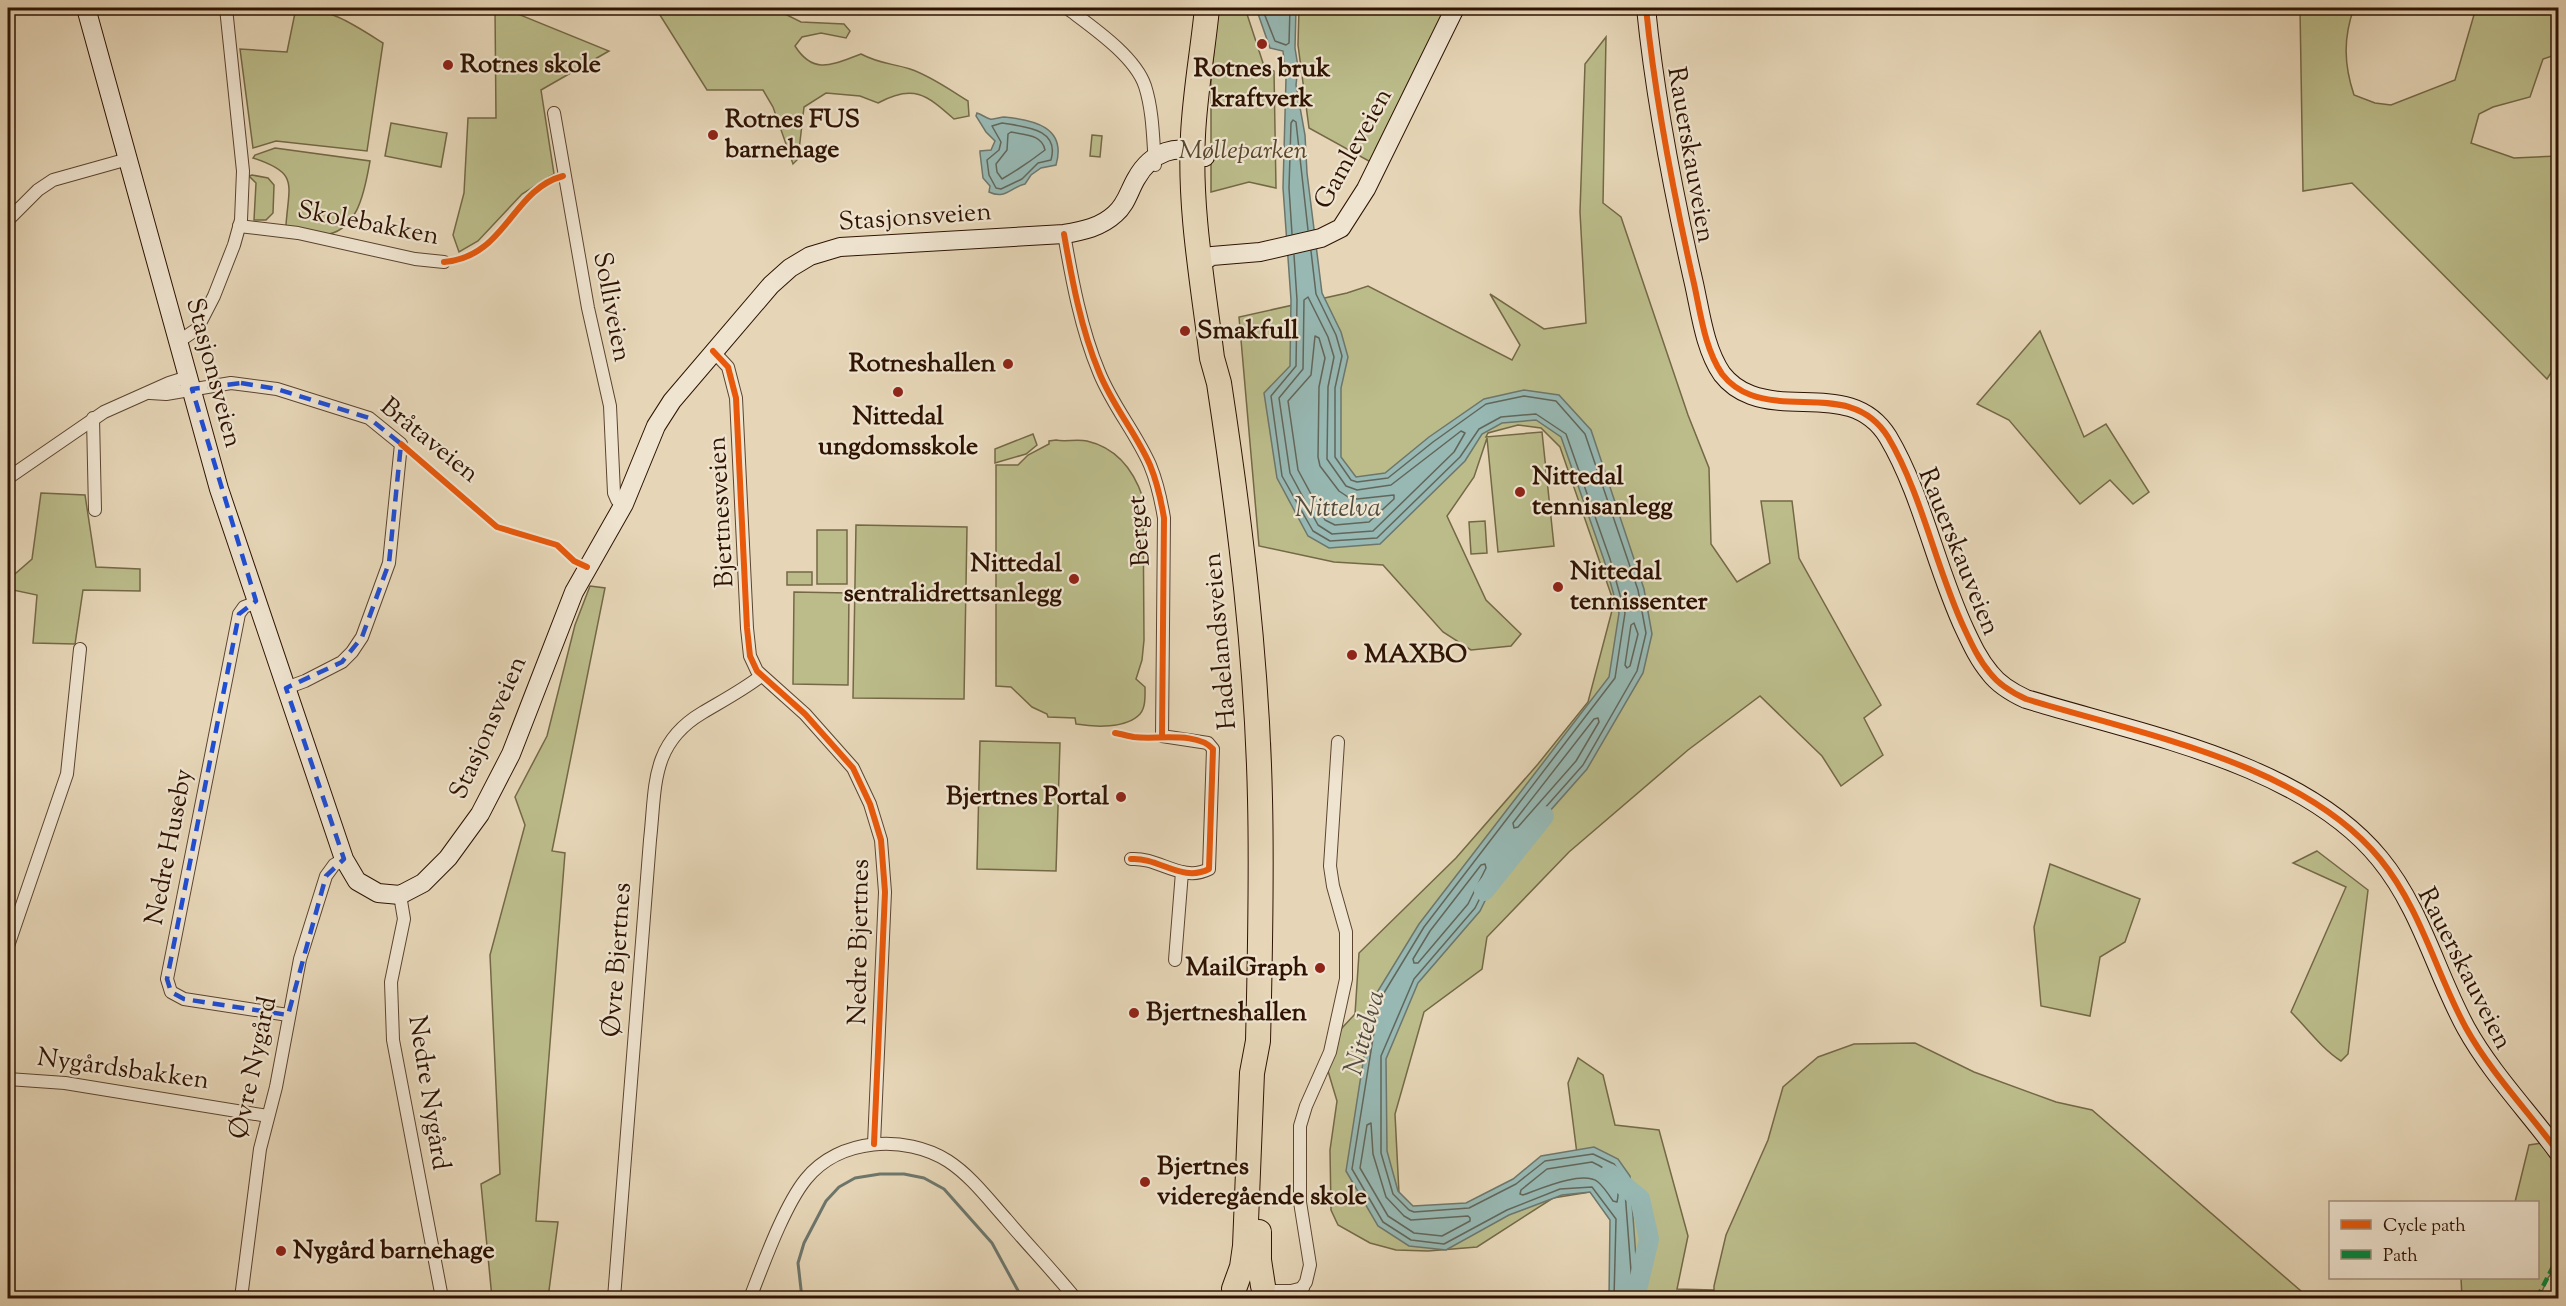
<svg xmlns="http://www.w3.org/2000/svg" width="2566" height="1306" font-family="'Sorts Mill Goudy',serif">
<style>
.green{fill:#bbbc8a;stroke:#746846;stroke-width:1.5;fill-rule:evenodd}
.water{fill:#97b8b3;stroke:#6d766c;stroke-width:1.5}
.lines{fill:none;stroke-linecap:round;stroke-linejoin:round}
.shore{stroke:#62665a;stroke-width:1.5}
.stream{stroke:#6d766c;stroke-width:3}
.river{stroke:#97b8b3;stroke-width:20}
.street-casing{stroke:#5c442f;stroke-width:14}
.secondary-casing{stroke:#2e1302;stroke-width:20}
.highway-casing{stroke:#2e1302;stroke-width:26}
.street{stroke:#efe4d0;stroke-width:12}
.secondary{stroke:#efe4d0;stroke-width:18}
.highway{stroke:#e6d6b7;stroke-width:24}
.quiet{stroke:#00873e;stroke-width:4.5;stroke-dasharray:9 4.5;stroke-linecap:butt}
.cycleway-casing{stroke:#efe4d0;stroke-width:10}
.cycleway{stroke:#e8590c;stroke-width:6}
.marked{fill:none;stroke:#1d4ed8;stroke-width:4.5;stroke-dasharray:12 8;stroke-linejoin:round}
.poi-dot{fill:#8f2418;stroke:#efe4d0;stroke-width:2}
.labels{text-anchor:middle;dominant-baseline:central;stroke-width:4.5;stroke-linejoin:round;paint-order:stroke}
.poi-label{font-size:26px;font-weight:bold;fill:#2e1302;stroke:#efe4d0;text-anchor:start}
.street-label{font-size:26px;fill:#2e1302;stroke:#efe4d0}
.park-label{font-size:26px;font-style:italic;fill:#58462b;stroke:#efe4d0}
.water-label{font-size:27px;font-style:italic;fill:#534d40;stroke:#efe4d0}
</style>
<rect width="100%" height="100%" fill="#e6d6b7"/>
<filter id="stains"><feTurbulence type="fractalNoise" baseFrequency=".00333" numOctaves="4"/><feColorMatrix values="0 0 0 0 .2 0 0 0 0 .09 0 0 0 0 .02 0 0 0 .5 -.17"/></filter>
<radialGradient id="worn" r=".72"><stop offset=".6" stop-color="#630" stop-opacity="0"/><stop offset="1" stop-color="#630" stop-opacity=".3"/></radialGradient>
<!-- green -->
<g class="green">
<path d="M 296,8 C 329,7 356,26 383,43 L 367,151 L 276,141 L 253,148 L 240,49 L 287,52 Z"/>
<polygon points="495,8 503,8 609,51 541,90 554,174 522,194 478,241 459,252 453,235 464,193 468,118 496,118"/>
<path d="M 652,8 L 773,8 L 801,22 L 844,24 L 850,31 L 846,38 L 821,33 L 802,37 L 795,46 C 814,76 833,64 861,54 C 880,64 891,63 910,69 C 931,76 950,90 968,101 L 969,116 L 954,119 C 926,94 913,84 878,103 L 860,96 L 826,93 L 804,107 L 798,159 L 793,164 L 773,107 L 763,90 L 707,90 L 660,15 Z"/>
<polygon points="1218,8 1245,8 1265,69 1274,71 1276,188 1249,182 1211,192 1211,83"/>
<polygon points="1299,8 1453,8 1376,165 1309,128 1298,45"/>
<path d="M 2300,8 L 2558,8 L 2558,54 L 2543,59 L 2530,97 L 2493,107 L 2479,114 L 2471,143 L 2514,158 L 2558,156 L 2558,362 L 2547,379 L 2352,183 L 2303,191 ZM 2354,8 L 2476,8 L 2455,80 L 2391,105 L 2375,103 L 2354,95 C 2344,65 2343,38 2354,8 Z"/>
<polygon points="1606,37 1603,203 1621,217 1688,415 1709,468 1711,544 1737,582 1770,563 1761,501 1792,501 1799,558 1881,705 1864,718 1883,755 1841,786 1822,756 1760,696 1688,750 1569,852 1487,937 1482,969 1424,1012 1395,1114 1400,1213 1453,1226 1577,1154 1568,1083 1578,1058 1603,1075 1615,1125 1659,1130 1688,1236 1677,1289 1713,1290 1714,1296 1714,1286 1726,1235 1768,1140 1783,1087 1818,1057 1854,1044 1915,1043 1974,1072 2056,1102 2092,1110 2309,1298 1611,1298 1616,1220 1590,1192 1553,1198 1477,1247 1428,1251 1396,1250 1370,1243 1338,1225 1331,1210 1330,1150 1337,1101 1325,1061 1342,1028 1355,1014 1359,953 1456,858 1538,764 1588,702 1614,603 1560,447 1541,428 1518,425 1488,433 1486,437 1542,432 1554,546 1498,552 1487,438 1474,477 1447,516 1486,600 1521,634 1511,646 1471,650 1443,632 1383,565 1334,562 1259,546 1239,317 1347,293 1368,286 1512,360 1520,345 1490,294 1544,329 1586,323 1580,212 1585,64"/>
<polygon points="391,123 447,133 441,167 385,156"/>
<polygon points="1092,135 1102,136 1100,157 1090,156"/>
<path d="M 275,148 L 370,161 C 365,188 359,233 322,235 C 312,235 299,230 289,228 L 286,225 C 289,183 299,173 253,158 L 255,155 Z"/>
<polygon points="252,175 268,178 274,185 273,213 266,220 254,220 256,183 249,176"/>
<polygon points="2040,331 2084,437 2106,424 2149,492 2133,504 2110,480 2080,504 2009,420 1977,404"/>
<polygon points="1033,434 1037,445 1026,454 995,463 995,449"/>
<path d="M 1056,440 C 1064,442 1077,439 1087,441 C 1117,448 1134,471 1143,498 L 1144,640 L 1142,660 L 1136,679 L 1145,687 C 1145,695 1146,707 1140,714 C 1126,729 1094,727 1076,724 L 1075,718 L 1048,717 L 1047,714 L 1032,707 L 1011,687 L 996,686 L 996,465 L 1018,465 L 1028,455 L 1049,444 L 1049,441 Z"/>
<polygon points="41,493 85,495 96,567 140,569 140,591 83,590 75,644 33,643 37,595 8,589 8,580 32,559"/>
<polygon points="1485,521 1487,553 1471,554 1469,522"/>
<polygon points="856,525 967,527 964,699 853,698"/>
<rect x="817" y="530" width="30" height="54"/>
<rect x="787" y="572" width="25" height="13"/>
<polygon points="590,586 605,588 552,851 565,853 536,1221 558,1222 548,1298 492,1298 481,1184 500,1174 490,955 525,825 515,797 547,736 575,625"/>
<polygon points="794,592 849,593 848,685 793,684"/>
<polygon points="980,741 1060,743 1056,871 977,869"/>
<path d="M 2317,851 L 2368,890 L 2348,1054 L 2341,1061 C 2322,1049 2307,1028 2291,1012 L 2346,887 L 2293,863 Z"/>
<polygon points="2050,864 2140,899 2125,942 2100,957 2090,1016 2041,1006 2034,927"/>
<polygon points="2548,1142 2558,1164 2558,1264 2548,1278 2539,1298 2462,1298 2461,1278 2538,1278 2538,1202 2515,1202 2529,1145"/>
</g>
<!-- water -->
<g class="water">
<polygon points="1256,8 1296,8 1295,48 1298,67 1296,85 1305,135 1307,173 1322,293 1341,332 1348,357 1341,388 1341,457 1356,477 1385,473 1429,437 1484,399 1524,390 1559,395 1591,430 1644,589 1652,634 1643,673 1587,769 1503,864 1480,911 1418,983 1386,1059 1387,1151 1398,1191 1413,1206 1466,1203 1513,1179 1541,1156 1594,1147 1618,1159 1630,1176 1639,1298 1609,1298 1610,1220 1590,1192 1562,1195 1509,1215 1446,1250 1409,1246 1378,1226 1346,1171 1373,999 1419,924 1609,677 1619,613 1604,560 1561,437 1536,420 1502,423 1482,434 1465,461 1380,544 1329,548 1308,536 1277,478 1264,393 1290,366 1291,300 1283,188 1286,78 1283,51 1270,48"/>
<path d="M 977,113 C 981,114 986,118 990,119 C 994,120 1000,117 1004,117 C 1034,120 1067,127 1056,165 L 1041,168 L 1031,175 L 1025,184 C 1011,187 1005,200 989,192 L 990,186 L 983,178 L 980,153 L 980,151 L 991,150 L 995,141 L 986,132 L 976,116 Z"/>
</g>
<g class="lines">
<!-- shore -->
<g class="shore">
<polyline points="1262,8 1275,41 1286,45 1289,43 1290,8"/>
<path d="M 1002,123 C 1024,127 1060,128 1051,160 L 1038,163 L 1022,179 L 1001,189 L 996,188 L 989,175 L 987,160 L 999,150 L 1001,142 L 992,126 Z"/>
<path d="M 1011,132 C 1024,135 1042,134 1045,150 C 1032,160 1016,171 1002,179 L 997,172 L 996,164 L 1007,150 L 1008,134 Z"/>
<polyline points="1292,234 1289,188 1291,123 1293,120 1296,122 1308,230"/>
<polyline points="1311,251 1316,294 1336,335 1342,356 1335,388 1335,457 1351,480 1357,482 1388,478 1433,442 1486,404 1524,396 1556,401 1585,434 1638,590 1646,633 1637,671 1583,765 1499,860 1475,908 1414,979 1381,1056 1381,1153 1393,1194 1409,1210 1414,1212 1469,1208 1516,1184 1545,1161 1593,1154 1614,1164 1624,1178 1633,1298"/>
<polyline points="1294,255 1297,300 1296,366 1271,396 1282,476 1313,531 1330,541 1377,538 1460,457 1479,429 1501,417 1536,414 1566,434 1610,559 1625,613 1615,678 1424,927 1379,1001 1352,1169 1383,1222 1411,1240 1444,1244 1507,1210 1560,1189 1592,1187 1616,1219 1614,1298"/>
<polygon points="1308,297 1328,337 1334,357 1328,387 1327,459 1346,486 1357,490 1391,485 1461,431 1465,433 1454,452 1373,531 1332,534 1318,525 1290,473 1279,398 1303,369 1304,300"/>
<polygon points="1315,336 1319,338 1325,358 1319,387 1318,457 1320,466 1339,491 1348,497 1357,499 1394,495 1394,499 1369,522 1335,525 1325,520 1298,470 1288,401 1311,375"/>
<polygon points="1634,623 1638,634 1630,666 1627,668 1625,665 1631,625"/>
<polygon points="1598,718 1599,722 1576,761 1518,827 1514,828 1513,823 1594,719"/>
<polygon points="1481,865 1485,864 1486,868 1468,904 1418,963 1414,963 1413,959 1430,931"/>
<polygon points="1371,1123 1373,1154 1386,1197 1404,1216 1411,1220 1468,1216 1470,1218 1470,1221 1442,1236 1414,1233 1388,1216 1360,1168 1367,1125"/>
<path d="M 1592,1162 C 1610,1170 1622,1181 1617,1202 L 1613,1201 C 1609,1195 1604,1187 1598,1182 C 1583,1170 1540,1189 1523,1195 L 1520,1194 L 1521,1190 L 1547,1169 Z"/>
</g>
<!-- stream -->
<polyline class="stream" points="802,1298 798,1263 804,1243 826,1201 839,1187 855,1178 880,1174 904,1174 924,1178 944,1189 992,1243 1022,1298"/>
<!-- river -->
<g class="river">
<polyline points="1484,891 1544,816"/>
<polyline points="1610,1174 1640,1199 1649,1239 1635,1298"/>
</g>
<defs>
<g id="street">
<path d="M 1067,8 C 1092,27 1135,56 1145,86 C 1153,111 1153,139 1155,165"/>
<polyline points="554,113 588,308 610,406 614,493 617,500 624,504"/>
<polyline points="8,220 38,190 53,180 128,159"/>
<polyline points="239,226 298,233 415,259 444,262"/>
<path d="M 1064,234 C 1072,280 1081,329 1099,372 C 1112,405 1136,433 1150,465 C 1157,482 1161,500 1164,518 L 1162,736 L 1208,743 L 1213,749 L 1209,869 C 1182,883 1159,857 1131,859"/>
<polyline points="178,342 197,329 214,296 234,245 241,220 243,171 226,8"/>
<polyline points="713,351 728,367 736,398 747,628 750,656 757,671 805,714 853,768 870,804 881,840 885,892 874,1144"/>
<polyline points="150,393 166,394 231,383 277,389 369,418 401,444 389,563 362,637 352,652 342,662 305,681 286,688"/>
<polyline points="93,418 95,510"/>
<polyline points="8,478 104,412 169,383 188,377"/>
<polyline points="257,602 244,607 239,614 167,979 171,992 184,999 288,1015"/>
<polyline points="400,895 404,919 391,982 393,1040 442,1298"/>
<polyline points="8,946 67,774 80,649"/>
<polyline points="1175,960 1182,872"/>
<polyline points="8,1079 65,1083 268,1116"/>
<polyline points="1269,1291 1291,1291 1303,1288"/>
<polyline points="241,1298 260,1149 276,1087 300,959 326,876 334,865 344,859"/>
<path d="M 614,1298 L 650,840 C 656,787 650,744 702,713 C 722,701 743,690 761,676"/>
<path d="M 750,1298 C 763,1265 784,1206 806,1179 C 839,1138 905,1134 948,1161 C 971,1176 988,1199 1006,1219 C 1029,1246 1053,1271 1075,1298"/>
<polyline points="1295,1298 1306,1282 1310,1265 1300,1202 1300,1126 1306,1106 1330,1052 1346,979 1346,932 1333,886 1330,866 1338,742"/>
</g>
<g id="secondary">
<path d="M 86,8 L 219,489 L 344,859 L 357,881 L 378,893 L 400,895 L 423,883 L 448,858 L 480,814 L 511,754 L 574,592 L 624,504 L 656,426 L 672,401 L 771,285 L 790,268 L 810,256 L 840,247 L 1064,234 C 1083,231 1101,227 1115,214 C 1126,205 1129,191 1136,179 C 1151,152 1178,141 1205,157"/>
<path d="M 1646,8 C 1655,98 1672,186 1692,275 C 1700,307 1703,346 1722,374 C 1729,383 1740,391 1751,395 C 1797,412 1856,385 1888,437 C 1922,494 1936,569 1965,630 C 1972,645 1979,660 1990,673 C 1999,685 2013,693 2026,699 C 2140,734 2302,763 2380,859 C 2421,909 2436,973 2466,1028 C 2491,1073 2528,1111 2558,1152"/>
<polyline points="1200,263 1212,256 1260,252 1321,238 1341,228 1366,189 1455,8"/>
</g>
<g id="highway">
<path d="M 1207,8 C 1203,50 1195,92 1193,135 C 1189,209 1203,284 1212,358 L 1219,383 C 1240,521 1257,659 1260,799 C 1262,880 1260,960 1258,1041 L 1252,1073 L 1245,1246 L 1242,1267 L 1234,1289"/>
<polyline points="1259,1232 1259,1260 1263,1286"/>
</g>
</defs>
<!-- street casing -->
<use href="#street" class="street-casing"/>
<!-- secondary casing -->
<use href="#secondary" class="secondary-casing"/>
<!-- highway casing -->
<use href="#highway" class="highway-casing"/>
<!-- street -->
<use href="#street" class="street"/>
<!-- secondary -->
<use href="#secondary" class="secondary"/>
<!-- highway -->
<use href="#highway" class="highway"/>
<!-- quiet -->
<polyline class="quiet" points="2537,1298 2558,1257"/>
<defs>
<g id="cycleway">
<path d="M 1646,8 C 1655,98 1672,186 1692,275 C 1700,307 1703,346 1722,374 C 1729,383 1740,391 1751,395 C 1797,412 1856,385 1888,437 C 1922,494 1936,569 1965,630 C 1972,645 1979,660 1990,673 C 1999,685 2013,693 2026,699 C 2140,734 2302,763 2380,859 C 2421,909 2436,973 2466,1028 C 2491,1073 2528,1111 2558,1152"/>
<path d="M 1064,234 C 1072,280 1081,329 1099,372 C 1112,405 1136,433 1150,465 C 1157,482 1161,500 1164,518 L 1162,736"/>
<path d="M 444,262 C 506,257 511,190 563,176"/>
<polyline points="713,351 728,367 736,398 747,628 750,656 757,671 805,714 853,768 870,804 881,840 885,892 874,1144"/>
<polyline points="401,444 497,527 557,545 574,561 587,567"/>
<path d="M 1115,733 C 1121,734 1128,736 1134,737 C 1156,740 1197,731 1213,749 L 1209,869 C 1182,883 1159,857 1131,859"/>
</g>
</defs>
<!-- cycleway casing -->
<use href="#cycleway" class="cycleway-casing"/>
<!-- cycleway -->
<use href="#cycleway" class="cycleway"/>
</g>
<!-- marked area -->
<path class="marked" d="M 241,383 L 277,389 L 369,418 L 401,444 L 389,563 L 362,637 L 342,662 L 286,688 L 344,859 L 326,876 L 288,1015 L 184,999 L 171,992 L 167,979 L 239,614 L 256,601 L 192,389 Z"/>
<!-- markers -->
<g class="poi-dot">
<circle cx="1262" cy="44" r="6"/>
<circle cx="448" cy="65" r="6"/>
<circle cx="713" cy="135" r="6"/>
<circle cx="1185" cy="331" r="6"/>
<circle cx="1008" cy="364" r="6"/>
<circle cx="898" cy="392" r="6"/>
<circle cx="1520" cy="492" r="6"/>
<circle cx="1074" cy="579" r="6"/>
<circle cx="1558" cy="587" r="6"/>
<circle cx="1352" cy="655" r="6"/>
<circle cx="1121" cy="797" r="6"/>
<circle cx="1320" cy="968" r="6"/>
<circle cx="1134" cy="1013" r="6"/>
<circle cx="1145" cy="1182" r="6"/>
<circle cx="281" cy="1251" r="6"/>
</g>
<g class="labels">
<!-- poi labels -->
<g class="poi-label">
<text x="460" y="65">Rotnes skole</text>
<text x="1262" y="69" text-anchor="middle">Rotnes bruk<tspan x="1262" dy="30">kraftverk</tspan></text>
<text x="725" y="120">Rotnes FUS<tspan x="725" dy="30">barnehage</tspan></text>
<text x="1197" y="331">Smakfull</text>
<text x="996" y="364" text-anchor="end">Rotneshallen</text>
<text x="898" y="417" text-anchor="middle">Nittedal<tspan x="898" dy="30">ungdomsskole</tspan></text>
<text x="1532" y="477">Nittedal<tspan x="1532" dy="30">tennisanlegg</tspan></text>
<text x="1062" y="564" text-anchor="end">Nittedal<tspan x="1062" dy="30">sentralidrettsanlegg</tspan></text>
<text x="1570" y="572">Nittedal<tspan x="1570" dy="30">tennissenter</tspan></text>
<text x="1364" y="655">MAXBO</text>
<text x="1109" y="797" text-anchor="end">Bjertnes Portal</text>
<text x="1308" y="968" text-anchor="end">MailGraph</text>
<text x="1146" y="1013">Bjertneshallen</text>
<text x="1157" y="1167">Bjertnes<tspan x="1157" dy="30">videregående skole</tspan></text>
<text x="293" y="1251">Nygård barnehage</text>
</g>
<!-- street labels -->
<g class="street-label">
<text transform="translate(1354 149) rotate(-61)">Gamleveien</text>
<text transform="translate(1690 155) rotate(80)">Rauerskauveien</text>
<text transform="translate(915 218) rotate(-4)">Stasjonsveien</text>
<text transform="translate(368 224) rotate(11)">Skolebakken</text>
<text transform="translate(611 307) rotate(79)">Solliveien</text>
<text transform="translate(213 373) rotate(75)">Stasjonsveien</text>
<text transform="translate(429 441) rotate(39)">Bråtaveien</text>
<text transform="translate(722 512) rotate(-93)">Bjertnesveien</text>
<text transform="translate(1140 531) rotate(-94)">Berget</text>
<text transform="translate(1958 552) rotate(68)">Rauerskauveien</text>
<text transform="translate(1221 641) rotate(-95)">Hadelandsveien</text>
<text transform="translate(489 728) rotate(-66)">Stasjonsveien</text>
<text transform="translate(170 847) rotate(-79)">Nedre Huseby</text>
<text transform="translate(860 942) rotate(-89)">Nedre Bjertnes</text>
<text transform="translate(618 960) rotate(-86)">Øvre Bjertnes</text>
<text transform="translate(2464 969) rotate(63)">Rauerskauveien</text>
<text transform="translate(254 1068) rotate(-78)">Øvre Nygård</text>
<text transform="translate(123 1070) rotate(8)">Nygårdsbakken</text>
<text transform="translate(428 1093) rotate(81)">Nedre Nygård</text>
</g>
<!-- park labels -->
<g class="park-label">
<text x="1243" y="151">Mølleparken</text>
</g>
<!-- water labels -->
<g class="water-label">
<text x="1338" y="509">Nittelva</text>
<text transform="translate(1366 1033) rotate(-74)">Nittelva</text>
</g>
</g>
<!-- margin -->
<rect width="2566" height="1306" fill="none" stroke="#e6d6b7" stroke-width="30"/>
<rect x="9" y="9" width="2548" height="1288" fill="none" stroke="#2e1302" stroke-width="3"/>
<rect x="15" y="15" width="2536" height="1276" fill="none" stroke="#2e1302" stroke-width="1.5"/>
<!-- legend -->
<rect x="2329" y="1201" width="210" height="78" fill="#efe4d0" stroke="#a2907e" stroke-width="1.5"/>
<rect x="2341" y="1220" width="30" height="9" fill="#e8590c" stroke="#a2907e" stroke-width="1.5"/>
<text x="2383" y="1231" font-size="18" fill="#2e1302">Cycle path</text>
<rect x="2341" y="1250" width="30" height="9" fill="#00873e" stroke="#a2907e" stroke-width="1.5"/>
<text x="2383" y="1261" font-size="18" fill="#2e1302">Path</text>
<rect width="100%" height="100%" filter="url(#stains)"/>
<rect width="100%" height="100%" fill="url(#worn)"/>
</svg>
